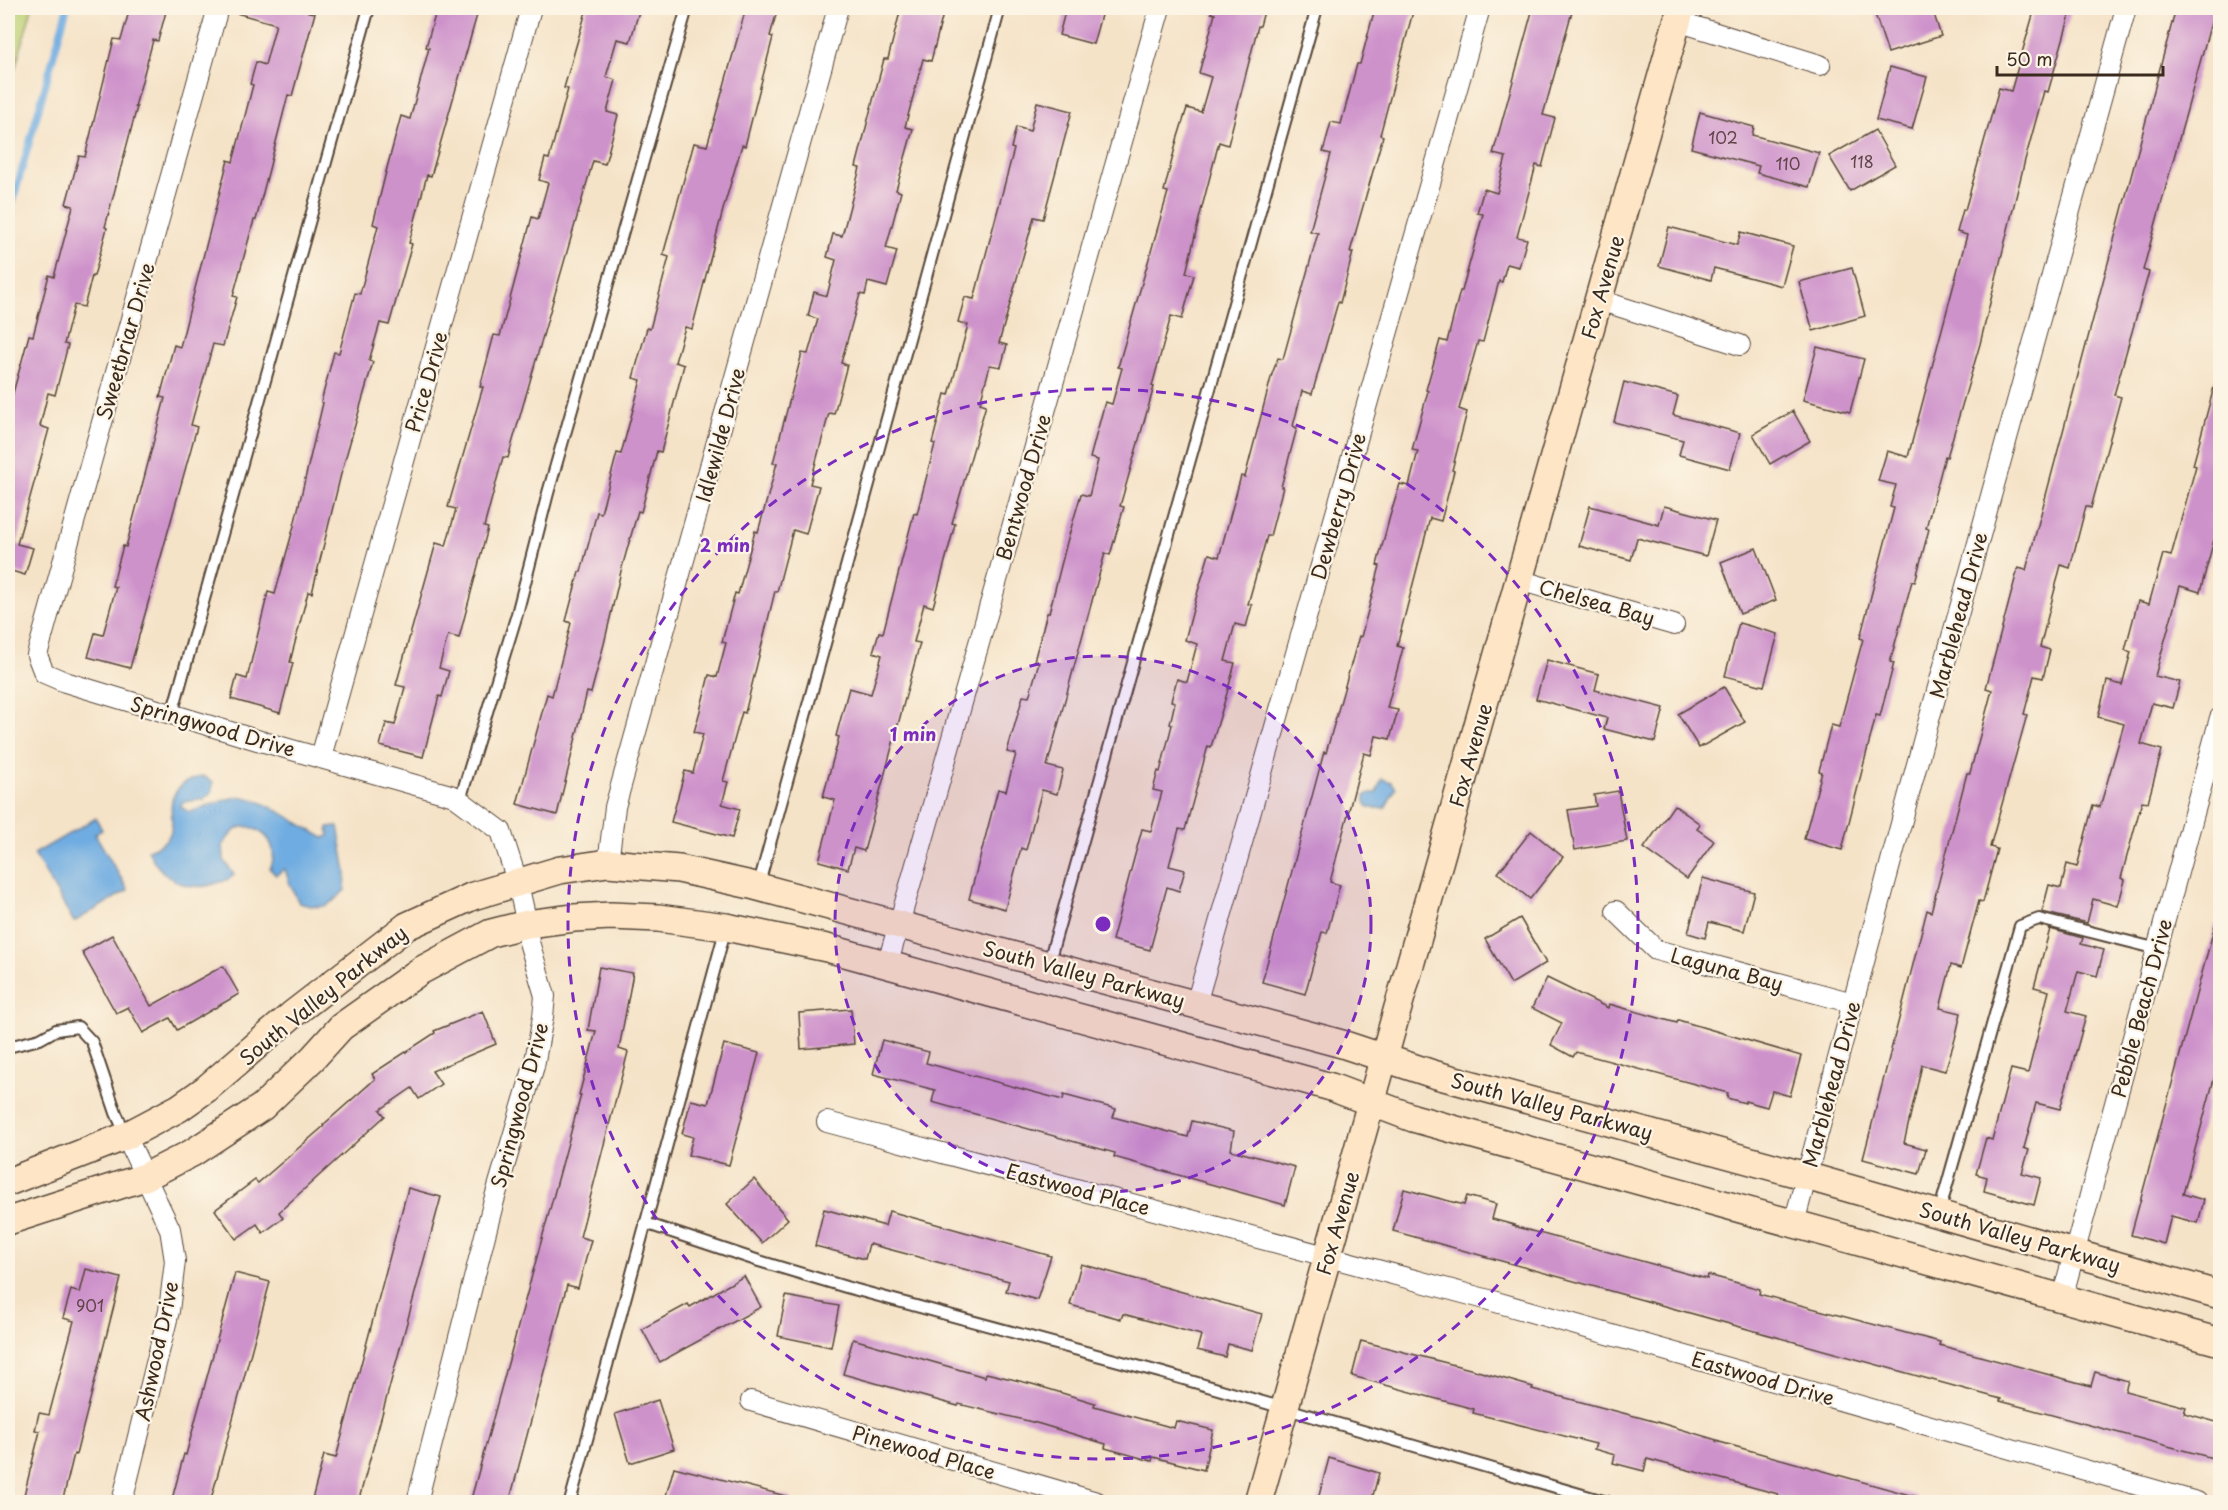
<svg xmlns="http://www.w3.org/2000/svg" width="2228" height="1510" font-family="'Playpen Sans',sans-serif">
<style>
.green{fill:#bcd276;stroke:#7c7e4a;stroke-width:1.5}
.water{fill:#6eace1;stroke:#546b80;stroke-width:1.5}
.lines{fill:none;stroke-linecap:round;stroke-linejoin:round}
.stream{stroke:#6eace1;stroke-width:7}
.building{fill:#ce92cb}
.lane-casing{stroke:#574638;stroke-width:14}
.street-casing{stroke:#574638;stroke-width:22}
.secondary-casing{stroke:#574638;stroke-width:30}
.lane{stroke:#fff;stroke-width:10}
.street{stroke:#fff;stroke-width:20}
.secondary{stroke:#fde5c5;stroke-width:27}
.ring{fill:none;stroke:#7b2cbf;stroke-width:3;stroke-dasharray:10 8}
.labels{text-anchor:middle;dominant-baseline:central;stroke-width:4.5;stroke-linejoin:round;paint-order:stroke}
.number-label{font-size:16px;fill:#604449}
.street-label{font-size:20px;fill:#3b2a1e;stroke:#fcf5e5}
.centre{fill:#7b2cbf;stroke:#fcf5e5;stroke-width:3}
.ring-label{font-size:18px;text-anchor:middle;font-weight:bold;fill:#7b2cbf;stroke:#fcf5e5;stroke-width:4.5;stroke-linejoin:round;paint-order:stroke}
</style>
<rect width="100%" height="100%" fill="#fcf5e5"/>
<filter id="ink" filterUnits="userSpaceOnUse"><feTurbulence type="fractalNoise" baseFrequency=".0167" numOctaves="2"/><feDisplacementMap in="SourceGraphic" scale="12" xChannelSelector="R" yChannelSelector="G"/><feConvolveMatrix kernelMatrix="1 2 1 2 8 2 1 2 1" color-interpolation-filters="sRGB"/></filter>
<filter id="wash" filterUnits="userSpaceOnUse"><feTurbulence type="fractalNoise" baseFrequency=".008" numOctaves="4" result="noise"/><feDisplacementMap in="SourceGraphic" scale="24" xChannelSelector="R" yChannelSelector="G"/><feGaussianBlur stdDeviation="1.35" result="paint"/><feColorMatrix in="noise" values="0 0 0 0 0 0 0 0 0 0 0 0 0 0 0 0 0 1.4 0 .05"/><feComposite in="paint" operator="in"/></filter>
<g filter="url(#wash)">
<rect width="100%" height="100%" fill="#f5e3c8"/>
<!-- green -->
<polygon class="green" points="8,8 32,8 8,94"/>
<!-- water -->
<g class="water">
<path d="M 203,776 L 213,782 L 212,792 L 204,799 L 183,802 L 180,806 L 189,812 C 201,809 228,797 239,797 C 259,795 305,828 324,838 L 329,836 L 328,827 L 338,826 L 346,872 L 345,890 C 328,908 323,910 299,903 L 289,882 L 285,869 L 276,875 L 270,869 C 277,854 273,838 257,830 C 252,827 245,825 239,828 C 232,831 228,838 223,844 L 224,860 L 234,875 C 229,880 223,881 217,883 C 188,894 160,878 148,850 C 191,835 159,811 178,789 C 183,781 194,779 203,776 Z"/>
<polygon points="1382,779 1391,782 1396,788 1385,808 1369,808 1365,802 1365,796 1370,793 1376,793"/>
<polygon points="96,818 102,830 95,834 128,890 74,922 34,854"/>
</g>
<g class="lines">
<!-- stream -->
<polyline class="stream" points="8,212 13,201 67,8"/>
</g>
<g id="blocks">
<!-- building -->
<g class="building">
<polygon points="130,8 167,8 158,41 153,40 135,107 137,107 105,227 107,228 94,276 92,276 84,307 74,305 64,344 68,345 55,395 48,393 40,426 49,429 17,544 33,548 25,575 8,570 8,411 29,335 33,336 49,275 54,277 73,206 66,204 79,156 85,157 114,39 121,40"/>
<polygon points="237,8 309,8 308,12 315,13 292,96 288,95 256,220 254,220 233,296 237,297 223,346 213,344 191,425 197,427 130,668 88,657 95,633 103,635 116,587 112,586 123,546 126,547 165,398 160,397 174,345 180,347 228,160 233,162 253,85 250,84 256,62 265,65 276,24 236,13"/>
<polygon points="437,8 479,8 431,176 427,175 409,243 412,244 389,325 380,323 369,361 373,362 341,474 312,593 308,592 290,662 293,663 280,713 231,699 237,676 247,679 268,592 275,594 294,526 323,403 321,402 334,352 339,353 355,293 360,294 378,226 373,224 388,164 401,116 410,119 429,48 426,47"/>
<polygon points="587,8 640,8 630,42 617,39 606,77 616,80 607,112 618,115 605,164 593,161 508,458 503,457 484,527 488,528 459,638 448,635 439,668 449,671 442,697 439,696 423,757 380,746 386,723 395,725 405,687 396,685 436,543 446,546 456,509 448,507 483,387 480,387 494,335 500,336 532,217 538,219 548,183 539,180 545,158 549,159 568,89 564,88"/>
<polygon points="746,8 778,8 770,36 773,37 745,146 742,145 724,206 692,329 685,327 675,362 684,365 661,452 657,451 641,512 638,511 621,571 604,644 591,693 587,692 557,815 517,804 547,694 552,696 571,623 566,621 579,572 581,572 597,512 601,513 617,453 621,454 641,380 633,378 647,328 650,329 669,257 663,255 694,143 707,146"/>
<polygon points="901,8 934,8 944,10 931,61 923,59 905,127 913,129 896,190 901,192 886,248 897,251 887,287 868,282 865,295 860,294 841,363 847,365 834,414 829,413 810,484 819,486 806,534 793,530 777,592 775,591 745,713 742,712 723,781 728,782 722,804 740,809 732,838 671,822 685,771 693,773 703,734 694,732 700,711 709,675 717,677 726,643 722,642 735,593 738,594 755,531 758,532 777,463 773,463 802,353 808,354 818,319 808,316 814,292 827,296 836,260 827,257 833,234 842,236 860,168 856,167 871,108 884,59 888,59"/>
<polygon points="1066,8 1103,8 1093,44 1059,35"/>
<polygon points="1212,8 1265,8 1260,26 1258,26 1228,145 1219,142 1201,211 1186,273 1194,275 1182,319 1171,316 1152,386 1154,387 1120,506 1124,507 1110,555 1105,553 1047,766 1063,770 1057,794 1042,790 1026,850 1021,848 1005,909 969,899 998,789 1006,791 1016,754 1007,752 1023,696 1029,697 1039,662 1034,661 1047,613 1049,613 1067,542 1081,494 1089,496 1098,460 1090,458 1105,402 1112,404 1122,368 1118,367 1168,192 1164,191 1177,140 1187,108 1201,112 1211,77 1199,73 1215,14 1211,13"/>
<polygon points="1375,8 1414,8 1380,135 1383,136 1350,252 1353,252 1340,303 1338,302 1312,394 1302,391 1293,426 1297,428 1281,487 1283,487 1270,536 1267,536 1248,604 1252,605 1246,627 1235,624 1225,661 1235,663 1227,693 1211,747 1208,746 1185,830 1179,829 1169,866 1185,870 1179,891 1167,887 1150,950 1112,940 1142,829 1151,831 1162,792 1153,790 1158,771 1160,772 1172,725 1170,724 1175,702 1171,701 1177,679 1187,682 1197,644 1185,640 1198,591 1209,554 1219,557 1241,476 1245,477 1272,374 1278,358 1283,359 1318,233 1310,231 1331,154 1323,152 1331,122 1341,124 1357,64 1360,64"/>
<polygon points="1533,8 1573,8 1543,115 1555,118 1542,167 1536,165 1517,237 1527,239 1519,267 1507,264 1502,282 1499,281 1483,342 1478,341 1459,409 1467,412 1452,470 1454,471 1441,521 1430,518 1397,646 1403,648 1387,708 1398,710 1390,739 1376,736 1371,755 1364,753 1330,882 1340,885 1327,933 1322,932 1305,994 1262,982 1324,752 1326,753 1359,636 1361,637 1380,566 1377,565 1390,516 1400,484 1409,486 1418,451 1412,450 1428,391 1426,390 1440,340 1447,342 1460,291 1462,291 1483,214 1477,213 1484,189 1497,193 1506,157 1493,154"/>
<polygon points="1873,8 1932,8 1941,36 1888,53"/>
<polygon points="2035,8 2072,8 2048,92 2044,91 2025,160 1980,344 1947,457 1945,456 1926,528 1929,529 1915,582 1912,581 1890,662 1894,663 1880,716 1876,715 1842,850 1804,839 1822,772 1819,771 1831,725 1839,727 1863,639 1860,638 1894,508 1890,507 1896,485 1878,481 1887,451 1908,457 1967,235 1957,232 1963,210 1965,210 1999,88 2011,91"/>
<polygon points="2176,8 2215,8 2143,270 2149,272 2114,395 2121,397 2091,508 2086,506 2070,568 2061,565 2040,647 2050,650 2043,678 2034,676 2024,714 2027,715 1990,847 1997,849 1983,902 1979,901 1961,968 1951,965 1940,1008 1961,1013 1955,1039 1945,1071 1922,1065 1904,1143 1926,1149 1919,1174 1863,1159 1927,910 1931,912 1967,773 1970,773 1992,690 1986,688 2018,568 2026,570"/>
<polygon points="1890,67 1927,77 1912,129 1876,120"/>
<polygon points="1037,102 1072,111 1043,219 1034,217 999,343 1007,345 1001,367 990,365 980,403 986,405 952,523 955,524 933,607 924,604 914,642 920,643 864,851 854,848 848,869 819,861 835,800 823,797 839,737 836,736 849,688 871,694 882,655 873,652 879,632 883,633 914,513 917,514 935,444 932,443 945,394 949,395 968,325 958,322 965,297 974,299 1014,149 1011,148 1016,127 1030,131"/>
<polygon points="1700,112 1754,127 1752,135 1819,153 1809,187 1757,173 1759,166 1691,148"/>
<polygon points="1875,130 1895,165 1850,191 1829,156"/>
<polygon points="1669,227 1737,245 1741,232 1793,246 1782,286 1714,268 1711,280 1659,266"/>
<polygon points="1852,268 1865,316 1813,331 1799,282"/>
<polygon points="1817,347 1864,359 1850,412 1803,400"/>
<polygon points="1624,382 1678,396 1673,415 1740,433 1730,469 1679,455 1683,440 1614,422"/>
<polygon points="2215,383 2220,384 2220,541 2214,540 2200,592 2180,586 2155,676 2180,682 2173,708 2152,703 2141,744 2162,750 2148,802 2142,801 2121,878 2125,880 2118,906 2093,899 2087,923 2042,912 2049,885 2061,888 2067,864 2077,867 2093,805 2100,807 2124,724 2098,717 2107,681 2122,685 2131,652 2125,650 2138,601 2149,604 2163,554 2171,556 2196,466 2193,465"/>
<polygon points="1793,411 1810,441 1770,464 1753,434"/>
<polygon points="1590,506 1659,525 1664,506 1716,520 1706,556 1637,538 1631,560 1579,546"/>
<polygon points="1756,548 1776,600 1740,614 1721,562"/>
<polygon points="1739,623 1778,634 1764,686 1725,676"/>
<polygon points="1547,660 1599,674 1595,690 1664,708 1655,742 1604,729 1607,718 1536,699"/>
<polygon points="1724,687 1745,722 1699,748 1678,714"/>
<polygon points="1618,791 1627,841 1575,850 1568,810 1596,806 1594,795"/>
<polygon points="1674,805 1700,824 1697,829 1714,841 1687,879 1644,848"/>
<polygon points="1531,831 1563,857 1530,899 1498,873"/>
<polygon points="1703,878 1754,892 1744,931 1709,922 1705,938 1688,933"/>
<polygon points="1520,918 1546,963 1511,984 1485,939"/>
<polygon points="2215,925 2220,926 2220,1057 2183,1194 2204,1200 2198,1223 2171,1216 2164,1244 2131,1235"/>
<polygon points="2050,929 2083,938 2081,944 2104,950 2097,976 2078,971 2067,1011 2086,1016 2060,1109 2036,1103 2024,1148 2029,1150 2022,1173 2041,1178 2034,1205 1984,1191 1987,1177 1976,1174 1986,1138 1992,1140 2011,1069 2028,1073 2049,991 2034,987"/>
<polygon points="112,935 151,1006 223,966 239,994 177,1030 170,1018 143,1033 128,1007 116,1013 82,952"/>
<polygon points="599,967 633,973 619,1049 628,1052 580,1237 591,1240 578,1288 567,1285 509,1503 470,1503 581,1095 579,1095 596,1031 588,1030"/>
<polygon points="1547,978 1608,1008 1609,1004 1677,1023 1678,1020 1801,1056 1790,1096 1772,1091 1767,1107 1745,1101 1745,1103 1727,1098 1728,1093 1576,1052 1573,1057 1551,1045 1562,1023 1532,1008"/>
<polygon points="851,1009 854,1044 801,1049 799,1013"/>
<polygon points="483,1011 496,1044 432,1071 441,1084 419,1099 412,1088 380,1110 385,1116 279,1212 283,1218 263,1233 257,1224 236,1239 215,1210 255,1180 258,1183 324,1126 323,1125 375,1079 372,1074 435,1033 434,1031"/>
<polygon points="882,1040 929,1052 926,1063 1063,1100 1064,1095 1116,1109 1113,1117 1188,1137 1192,1121 1234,1131 1231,1150 1295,1167 1285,1205 1114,1157 1115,1153 932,1102 935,1090 873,1074"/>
<polygon points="724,1044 759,1053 729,1165 688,1155 693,1137 682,1134 691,1100 708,1104"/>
<polygon points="754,1179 788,1219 762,1243 727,1204"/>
<polygon points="408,1188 441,1197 358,1503 311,1503 324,1455 336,1458"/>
<polygon points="1404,1189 1464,1205 1467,1196 1496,1204 1492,1219 1514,1225 1513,1226 1707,1279 1708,1275 1760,1289 1759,1294 1940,1342 1939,1345 2091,1386 2095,1372 2128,1381 2125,1391 2186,1407 2184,1413 2220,1423 2220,1460 2000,1401 2001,1399 1393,1231"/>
<polygon points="824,1209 885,1226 889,1211 1051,1256 1037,1300 1006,1291 1009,1281 869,1244 865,1259 815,1246"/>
<polygon points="1081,1264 1262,1314 1252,1350 1228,1344 1225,1357 1197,1350 1201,1335 1123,1314 1121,1319 1070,1305"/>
<polygon points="86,1269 121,1278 76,1455 74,1454 62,1503 22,1503 40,1431 35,1430 39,1413 49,1415 74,1321 63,1318 71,1290 80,1293"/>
<polygon points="235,1273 270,1282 210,1503 171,1503 184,1454 186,1455"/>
<polygon points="744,1276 761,1307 660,1362 642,1329 688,1304 690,1307"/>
<polygon points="786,1296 839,1306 831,1347 778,1336"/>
<polygon points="853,1339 985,1377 986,1373 1032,1384 1095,1403 1094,1406 1174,1428 1176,1421 1213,1430 1204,1470 1153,1457 1152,1461 1105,1448 1106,1444 1040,1424 959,1404 958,1406 843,1374"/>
<polygon points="1361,1341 1474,1370 1533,1387 1532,1389 1657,1422 1717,1440 1716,1441 1917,1497 1916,1503 1799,1503 1777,1496 1778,1494 1647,1459 1644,1471 1613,1463 1615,1455 1594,1449 1596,1444 1473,1413 1474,1409 1352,1376"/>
<polygon points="658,1400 674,1449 630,1463 615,1414"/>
<polygon points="1329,1458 1379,1473 1371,1503 1317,1503"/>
<polygon points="674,1467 790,1497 790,1503 664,1503"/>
</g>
</g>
</g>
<g filter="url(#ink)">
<use href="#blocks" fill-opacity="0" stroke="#574638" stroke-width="1.5"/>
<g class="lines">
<defs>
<g id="lane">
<polyline points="172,714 369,8"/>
<polyline points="460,800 517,614 548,493 687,8"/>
<polyline points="758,887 1000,8"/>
<polyline points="1048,965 1317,8"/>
<polyline points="8,1047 40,1039 56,1030 78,1027 92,1042 116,1113 126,1135"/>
<polyline points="1939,1213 2020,926 2039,919 2158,949"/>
<polyline points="645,1223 759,1261 846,1287 1163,1373 1607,1502"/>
<polyline points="570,1502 726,927"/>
</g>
<g id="street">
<polyline points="218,8 37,655 44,673 65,682 257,740 454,796 501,831 518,884 527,924 529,942 545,996 543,1017 534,1066 493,1204 417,1502"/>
<polyline points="1677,21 1820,65"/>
<polyline points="1599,300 1740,345"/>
<polyline points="1519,580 1674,625"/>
<polyline points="321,757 531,8"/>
<polyline points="608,863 615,807 838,8"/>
<polyline points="1616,911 1656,950 1853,1003"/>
<polyline points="887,966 1160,8"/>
<polyline points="1196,1004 1480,8"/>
<polyline points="827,1122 1489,1300 2197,1502"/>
<polyline points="1794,1223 1924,738 2126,8"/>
<polyline points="2062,1298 2220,718"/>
<polyline points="751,1401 1097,1502"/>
<polyline points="122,1502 169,1311 175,1261 170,1229 126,1136"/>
</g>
<g id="secondary">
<polyline points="8,1182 126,1136 179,1108 206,1089 293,1014 407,926 473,896 560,870 608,863 679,869 751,885 1342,1044 1433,1074 1806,1176 2220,1295"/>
<polyline points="8,1221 145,1177 192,1153 262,1107 313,1058 341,1027 420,971 491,933 527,924 574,918 611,916 658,918 726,927 827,948 1331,1087 1413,1118 2220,1342"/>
<polyline points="1258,1502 1681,8"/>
</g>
</defs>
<!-- lane casing -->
<use href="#lane" class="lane-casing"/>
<!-- street casing -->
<use href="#street" class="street-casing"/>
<!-- secondary casing -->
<use href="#secondary" class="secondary-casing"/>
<!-- lane -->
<use href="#lane" class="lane"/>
<!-- street -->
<use href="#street" class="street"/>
<!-- secondary -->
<use href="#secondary" class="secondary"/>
</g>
</g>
<!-- distance rings -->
<circle cx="1103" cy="924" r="268" fill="#7b2cbf" fill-opacity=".12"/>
<g class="ring">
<circle cx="1103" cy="924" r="268"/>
<circle cx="1103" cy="924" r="535"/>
</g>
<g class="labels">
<!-- number labels -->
<g class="number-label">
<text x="1723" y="137">102</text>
<text x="1862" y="161">118</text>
<text x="1788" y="163">110</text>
<text x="90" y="1305">901</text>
</g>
<!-- street labels -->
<g class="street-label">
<text transform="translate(1602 287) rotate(-74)">Fox Avenue</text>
<text transform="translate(125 341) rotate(-74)">Sweetbriar Drive</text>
<text transform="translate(426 382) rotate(-74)">Price Drive</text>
<text transform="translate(720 435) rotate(-75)">Idlewilde Drive</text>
<text transform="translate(1023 487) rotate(-74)">Bentwood Drive</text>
<text transform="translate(1338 506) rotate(-74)">Dewberry Drive</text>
<text transform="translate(1597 602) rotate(16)">Chelsea Bay</text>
<text transform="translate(1958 615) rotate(-75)">Marblehead Drive</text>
<text transform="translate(213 726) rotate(16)">Springwood Drive</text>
<text transform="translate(1470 755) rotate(-74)">Fox Avenue</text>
<text transform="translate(1727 969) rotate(15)">Laguna Bay</text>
<text transform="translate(1084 974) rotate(15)">South Valley Parkway</text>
<text transform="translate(323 995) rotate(-39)">South Valley Parkway</text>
<text transform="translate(2141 1008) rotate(-75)">Pebble Beach Drive</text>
<text transform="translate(1831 1084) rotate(-75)">Marblehead Drive</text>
<text transform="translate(519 1105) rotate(-75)">Springwood Drive</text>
<text transform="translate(1552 1106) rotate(15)">South Valley Parkway</text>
<text transform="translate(1078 1189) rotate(15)">Eastwood Place</text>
<text transform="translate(1337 1223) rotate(-74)">Fox Avenue</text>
<text transform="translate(2020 1237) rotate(16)">South Valley Parkway</text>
<text transform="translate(156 1351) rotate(-78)">Ashwood Drive</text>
<text transform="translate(1763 1378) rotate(16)">Eastwood Drive</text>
<text transform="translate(924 1452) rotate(16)">Pinewood Place</text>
</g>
</g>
<circle cx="1103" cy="924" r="9" class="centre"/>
<g class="ring-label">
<text x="725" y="552">2 min</text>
<text x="913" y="741">1 min</text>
</g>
<!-- margin -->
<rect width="2228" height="1510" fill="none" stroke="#fcf5e5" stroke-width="30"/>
<!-- scale -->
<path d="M1997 66v9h166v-9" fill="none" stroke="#3b2a1e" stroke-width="3"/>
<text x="2006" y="66" font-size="18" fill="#3b2a1e" stroke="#fcf5e5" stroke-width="4.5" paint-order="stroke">50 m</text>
</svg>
